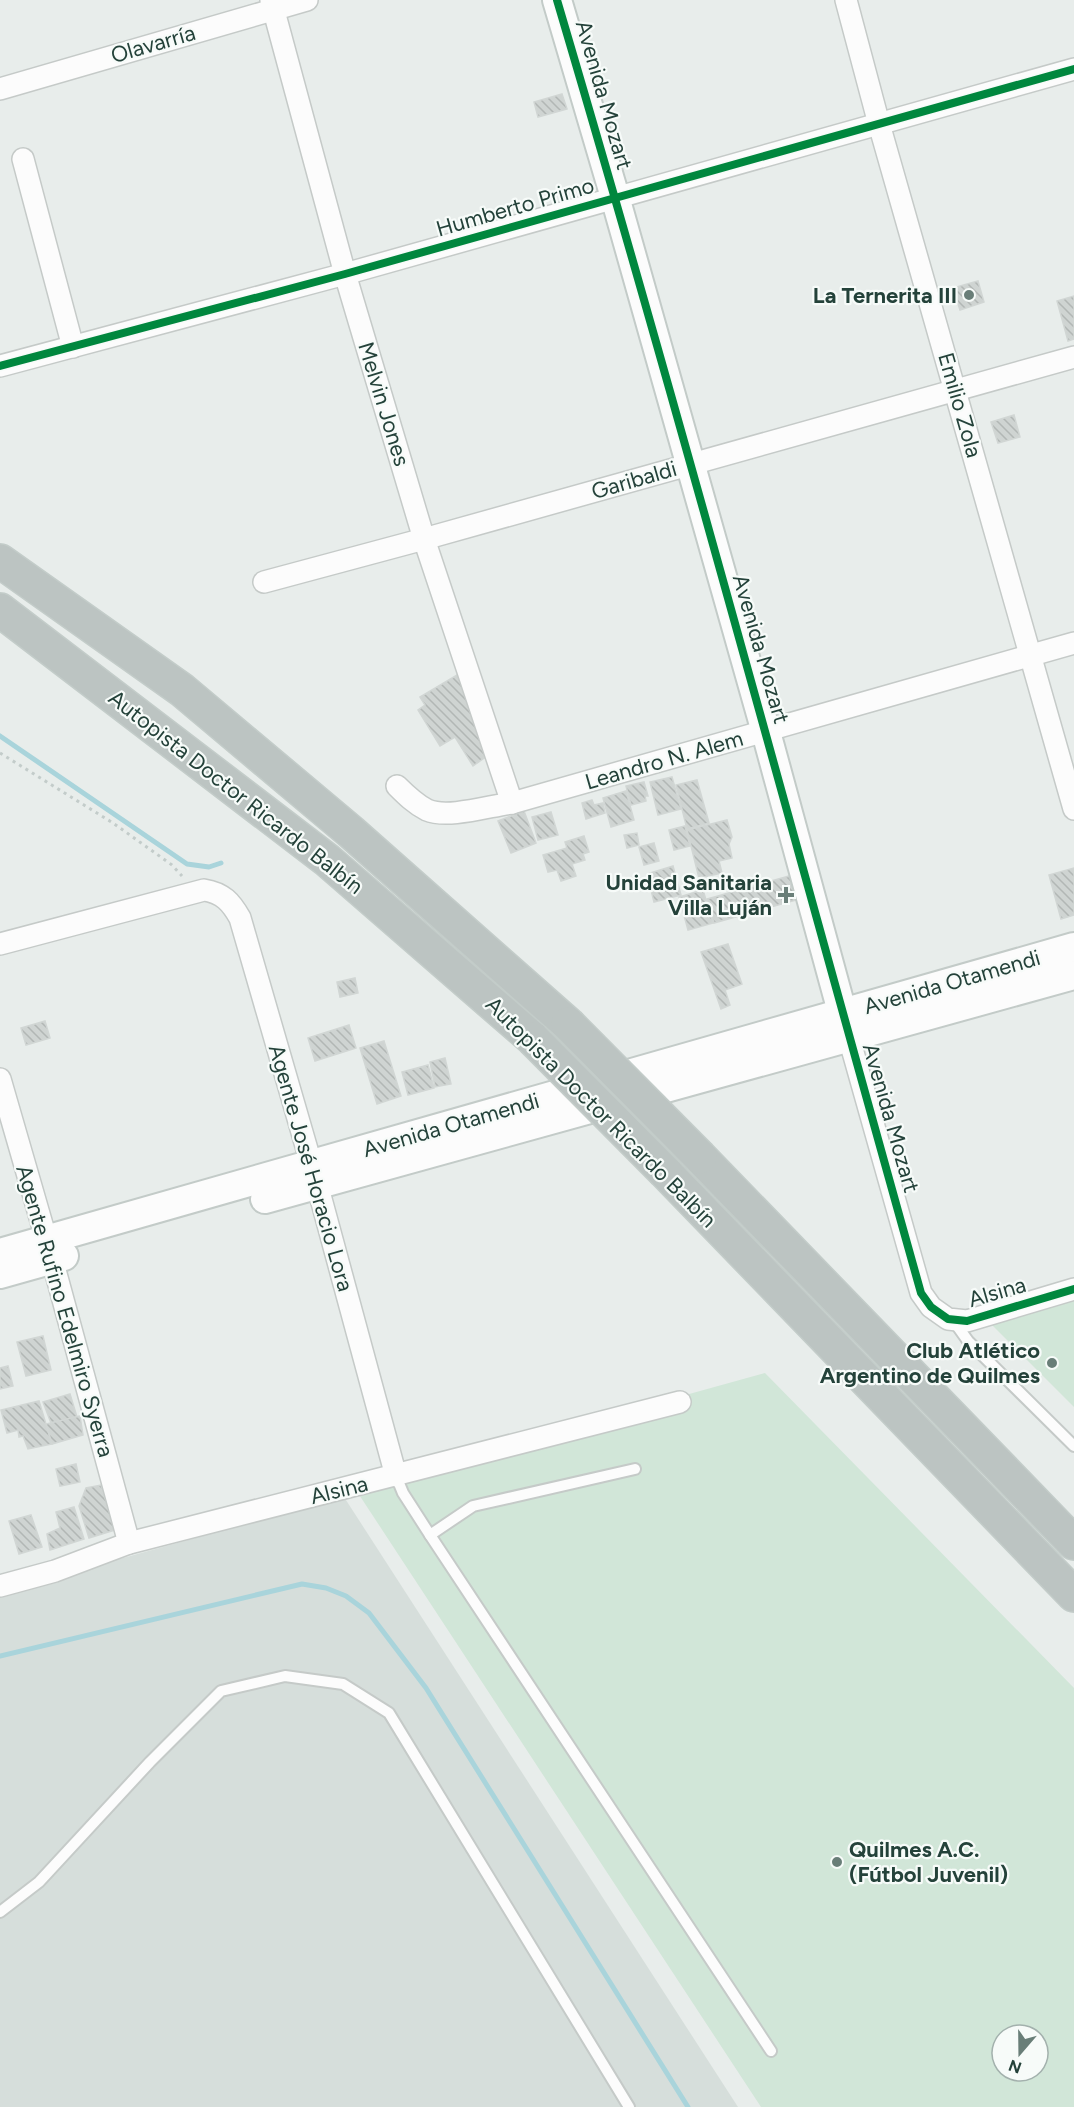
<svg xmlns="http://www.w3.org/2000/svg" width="1074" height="2107" font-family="Figtree,sans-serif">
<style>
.built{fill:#d6dedb}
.green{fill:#d1e6d8;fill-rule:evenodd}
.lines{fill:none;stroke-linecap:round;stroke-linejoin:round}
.stream{stroke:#a9d4db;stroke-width:5}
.building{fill:url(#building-back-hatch);stroke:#d1d6d4;stroke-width:1.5}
.lane-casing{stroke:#c5cac8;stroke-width:14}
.street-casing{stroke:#c5cac8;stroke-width:24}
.secondary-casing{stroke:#c3cbc8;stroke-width:32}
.highway-casing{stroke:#c3ccc9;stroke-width:36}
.path{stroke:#c3ccca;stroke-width:3;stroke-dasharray:3 4.5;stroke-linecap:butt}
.lane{stroke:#fcfcfc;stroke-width:10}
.street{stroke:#fcfcfc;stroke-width:21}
.secondary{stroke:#fcfcfc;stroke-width:28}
.highway{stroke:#bcc4c2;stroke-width:33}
.highway-bridge-casing{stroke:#c3ccc9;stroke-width:36;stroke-linecap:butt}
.highway-bridge{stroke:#bcc4c2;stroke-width:33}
.cycleway-casing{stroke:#f7fbf9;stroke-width:11}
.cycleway{stroke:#00873e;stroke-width:8}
.poi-dot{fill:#697e78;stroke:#f7fbf9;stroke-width:2}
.labels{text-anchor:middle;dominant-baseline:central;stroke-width:4.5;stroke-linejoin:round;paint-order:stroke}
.street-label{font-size:22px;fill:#24423a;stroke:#f7fbf9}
.poi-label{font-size:22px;font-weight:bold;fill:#24423a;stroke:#f7fbf9;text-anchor:end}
</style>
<defs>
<pattern id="building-back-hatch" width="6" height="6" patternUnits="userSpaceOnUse" patternTransform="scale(1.5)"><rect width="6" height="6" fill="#cfd4d2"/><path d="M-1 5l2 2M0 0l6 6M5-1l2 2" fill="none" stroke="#b2b7b5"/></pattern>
</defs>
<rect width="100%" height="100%" fill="#e8edeb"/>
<!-- built -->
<polygon class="built" points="344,1497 738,2107 0,2107 0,1592"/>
<!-- green -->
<g class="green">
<polygon points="1074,1293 1074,1407 985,1318"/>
<path d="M 765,1373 L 1074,1688 L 1074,2107 L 761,2107 L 354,1487 ZM 1002,2035 L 1038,2035 L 1038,2071 L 1002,2071 Z"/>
</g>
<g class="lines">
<!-- stream -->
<g class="stream">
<polyline points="0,736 187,864 209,867 221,863"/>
<polyline points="0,1656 302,1584 326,1588 346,1596 369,1613 426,1688 688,2107"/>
</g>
</g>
<!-- building -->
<g class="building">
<polygon points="562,94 567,109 538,117 534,102"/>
<polygon points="978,281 984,302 960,310 953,288"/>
<polygon points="1074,296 1074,339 1068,341 1057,301"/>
<polygon points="1014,415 1020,437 998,443 991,422"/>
<polygon points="457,675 469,693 494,751 473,766 455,737 440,746 418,710 425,705 420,697"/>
<polygon points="672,777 681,809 658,815 650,782"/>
<polygon points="697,780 709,823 687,829 676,785"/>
<polygon points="644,782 648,796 645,796 646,801 631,805 626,786"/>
<polygon points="626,791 634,820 611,827 603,798"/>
<polygon points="592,800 594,805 603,803 605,813 586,819 582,803"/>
<polygon points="524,811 536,843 511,853 498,821"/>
<polygon points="551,812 558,835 538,840 532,817"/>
<polygon points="727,820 732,837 729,844 732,858 719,861 722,873 699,878 687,830"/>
<polygon points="685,826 690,846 674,850 669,830"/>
<polygon points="637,833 639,845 627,848 624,835"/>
<polygon points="584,836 589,852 583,854 585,860 572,864 576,876 561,881 557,870 548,872 543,855 567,848 565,842"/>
<polygon points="654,843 659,861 644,865 639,847"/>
<polygon points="673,866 681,895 654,902 647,874"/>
<polygon points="1074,868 1074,915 1061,919 1049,875"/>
<polygon points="800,873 807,897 714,923 707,899"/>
<polygon points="703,890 713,923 688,930 679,897"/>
<polygon points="728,944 742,984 725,990 730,1005 721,1009 701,952"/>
<polygon points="355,978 358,993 340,997 337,982"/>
<polygon points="45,1021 50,1038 26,1045 21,1028"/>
<polygon points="349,1025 356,1048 315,1061 308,1038"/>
<polygon points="384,1041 401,1096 377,1104 360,1048"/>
<polygon points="445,1058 451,1084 435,1087 430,1062"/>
<polygon points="428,1065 434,1088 408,1095 402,1072"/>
<polygon points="43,1336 51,1370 26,1376 17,1342"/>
<polygon points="8,1366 13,1386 0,1389 0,1368"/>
<polygon points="70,1394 77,1417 51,1423 43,1402"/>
<polygon points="39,1401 52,1444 28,1449 23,1436 19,1437 18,1430 7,1433 1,1410"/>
<polygon points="80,1416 83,1435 52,1444 46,1424"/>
<polygon points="76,1464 80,1482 60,1486 56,1469"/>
<polygon points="101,1485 115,1530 89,1538 79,1506 86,1488"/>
<polygon points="74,1507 84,1539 50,1550 47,1534 60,1528 56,1512"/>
<polygon points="31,1515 42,1547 19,1554 9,1521"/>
</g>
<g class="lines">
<defs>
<g id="lane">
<polyline points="953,1320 968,1341 1074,1446"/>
<polyline points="396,1476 403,1493 430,1535 771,2051"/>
<polyline points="430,1535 473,1506 635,1469"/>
<polyline points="0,1912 39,1882 150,1762 221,1691 285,1676 343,1684 389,1713 629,2107"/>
</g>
<g id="street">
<polyline points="271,0 345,274 424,539 512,803"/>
<polyline points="846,0 879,124 1074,809"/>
<polyline points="0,89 307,0"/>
<polyline points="23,159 73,347"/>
<polyline points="0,366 345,274 1074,69"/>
<polyline points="264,582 424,539 1074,357"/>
<path d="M 397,786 C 406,795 415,804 427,810 C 448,819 489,806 512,803 L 1074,643"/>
<path d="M 0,944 L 204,890 C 223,893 231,902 240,918 L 317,1184 L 396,1476"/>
<polyline points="849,1038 921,1293 931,1307 948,1319 967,1321 1074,1289"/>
<polyline points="0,1079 52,1259 129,1543"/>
<polyline points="0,1586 55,1571 129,1543 680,1402"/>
</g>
<g id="secondary">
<polyline points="557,0 615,197 766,732 847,1030"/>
<polyline points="265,1199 1074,975"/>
<polyline points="0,1253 1074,947"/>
<polyline points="0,1274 64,1256"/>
</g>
<g id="highway">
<polyline points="0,561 182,690 351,832 568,1024"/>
<polyline points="0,610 327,860 533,1039"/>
<polyline points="700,1157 1074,1543"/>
<polyline points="665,1172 1074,1595"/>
</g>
</defs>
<!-- lane casing -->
<use href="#lane" class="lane-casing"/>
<!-- street casing -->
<use href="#street" class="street-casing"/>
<!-- secondary casing -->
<use href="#secondary" class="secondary-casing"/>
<!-- highway casing -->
<use href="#highway" class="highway-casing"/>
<!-- path -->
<polyline class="path" points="0,753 113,823 172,865 182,876"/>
<!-- lane -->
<use href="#lane" class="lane"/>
<!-- street -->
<use href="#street" class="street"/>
<!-- secondary -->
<use href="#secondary" class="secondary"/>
<!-- highway -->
<use href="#highway" class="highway"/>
<defs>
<g id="highway-bridge">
<polyline points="568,1024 700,1157"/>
<polyline points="533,1039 665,1172"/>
</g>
</defs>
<!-- highway-bridge casing -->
<use href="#highway-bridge" class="highway-bridge-casing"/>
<!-- highway-bridge -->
<use href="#highway-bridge" class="highway-bridge"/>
<defs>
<g id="cycleway">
<path d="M 557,0 C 684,429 800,862 921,1293 L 931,1307 L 948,1319 L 967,1321 L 1074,1289"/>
<polyline points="0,366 345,274 1074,69"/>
</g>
</defs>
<!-- cycleway casing -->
<use href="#cycleway" class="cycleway-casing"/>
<!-- cycleway -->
<use href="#cycleway" class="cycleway"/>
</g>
<!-- markers -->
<g class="poi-dot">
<circle cx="969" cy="295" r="6"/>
<path d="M783 886h6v6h6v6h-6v6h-6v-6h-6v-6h6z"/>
<circle cx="1052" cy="1363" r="6"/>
<circle cx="837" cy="1862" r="6"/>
</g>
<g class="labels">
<!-- street labels -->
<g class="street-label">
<text transform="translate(153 44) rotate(-16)">Olavarría</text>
<text transform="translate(604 95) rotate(74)">Avenida Mozart</text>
<text transform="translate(515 207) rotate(-16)">Humberto Primo</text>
<text transform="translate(384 404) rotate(73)">Melvin Jones</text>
<text transform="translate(960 405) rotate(74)">Emilio Zola</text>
<text transform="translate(634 480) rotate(-16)">Garibaldi</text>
<text transform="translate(761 649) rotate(74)">Avenida Mozart</text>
<text transform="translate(664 760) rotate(-16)">Leandro N. Alem</text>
<text transform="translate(236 792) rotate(38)">Autopista Doctor Ricardo Balbín</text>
<text transform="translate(952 982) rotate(-16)">Avenida Otamendi</text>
<text transform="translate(601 1112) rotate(45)">Autopista Doctor Ricardo Balbín</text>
<text transform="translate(891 1118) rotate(74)">Avenida Mozart</text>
<text transform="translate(451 1125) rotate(-16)">Avenida Otamendi</text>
<text transform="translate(311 1168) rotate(74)">Agente José Horacio Lora</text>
<text transform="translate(997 1292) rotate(-16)">Alsina</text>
<text transform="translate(65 1311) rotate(74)">Agente Rufino Edelmiro Syerra</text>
<text transform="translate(339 1490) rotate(-14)">Alsina</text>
</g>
<!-- poi labels -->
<g class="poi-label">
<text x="957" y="295">La Ternerita III</text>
<text x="772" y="882">Unidad Sanitaria<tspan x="772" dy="25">Villa Luján</tspan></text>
<text x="1040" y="1350">Club Atlético<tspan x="1040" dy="25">Argentino de Quilmes</tspan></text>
<text x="849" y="1849" text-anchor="start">Quilmes A.C.<tspan x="849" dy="25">(Fútbol Juvenil)</tspan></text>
</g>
</g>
<!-- north arrow -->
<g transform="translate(1020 2053) rotate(200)"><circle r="28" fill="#f7fbf9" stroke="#a3b1ad" stroke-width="1.5"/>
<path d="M0-4.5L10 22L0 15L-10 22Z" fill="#697e78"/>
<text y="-9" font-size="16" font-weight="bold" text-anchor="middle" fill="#24423a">N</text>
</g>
</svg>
